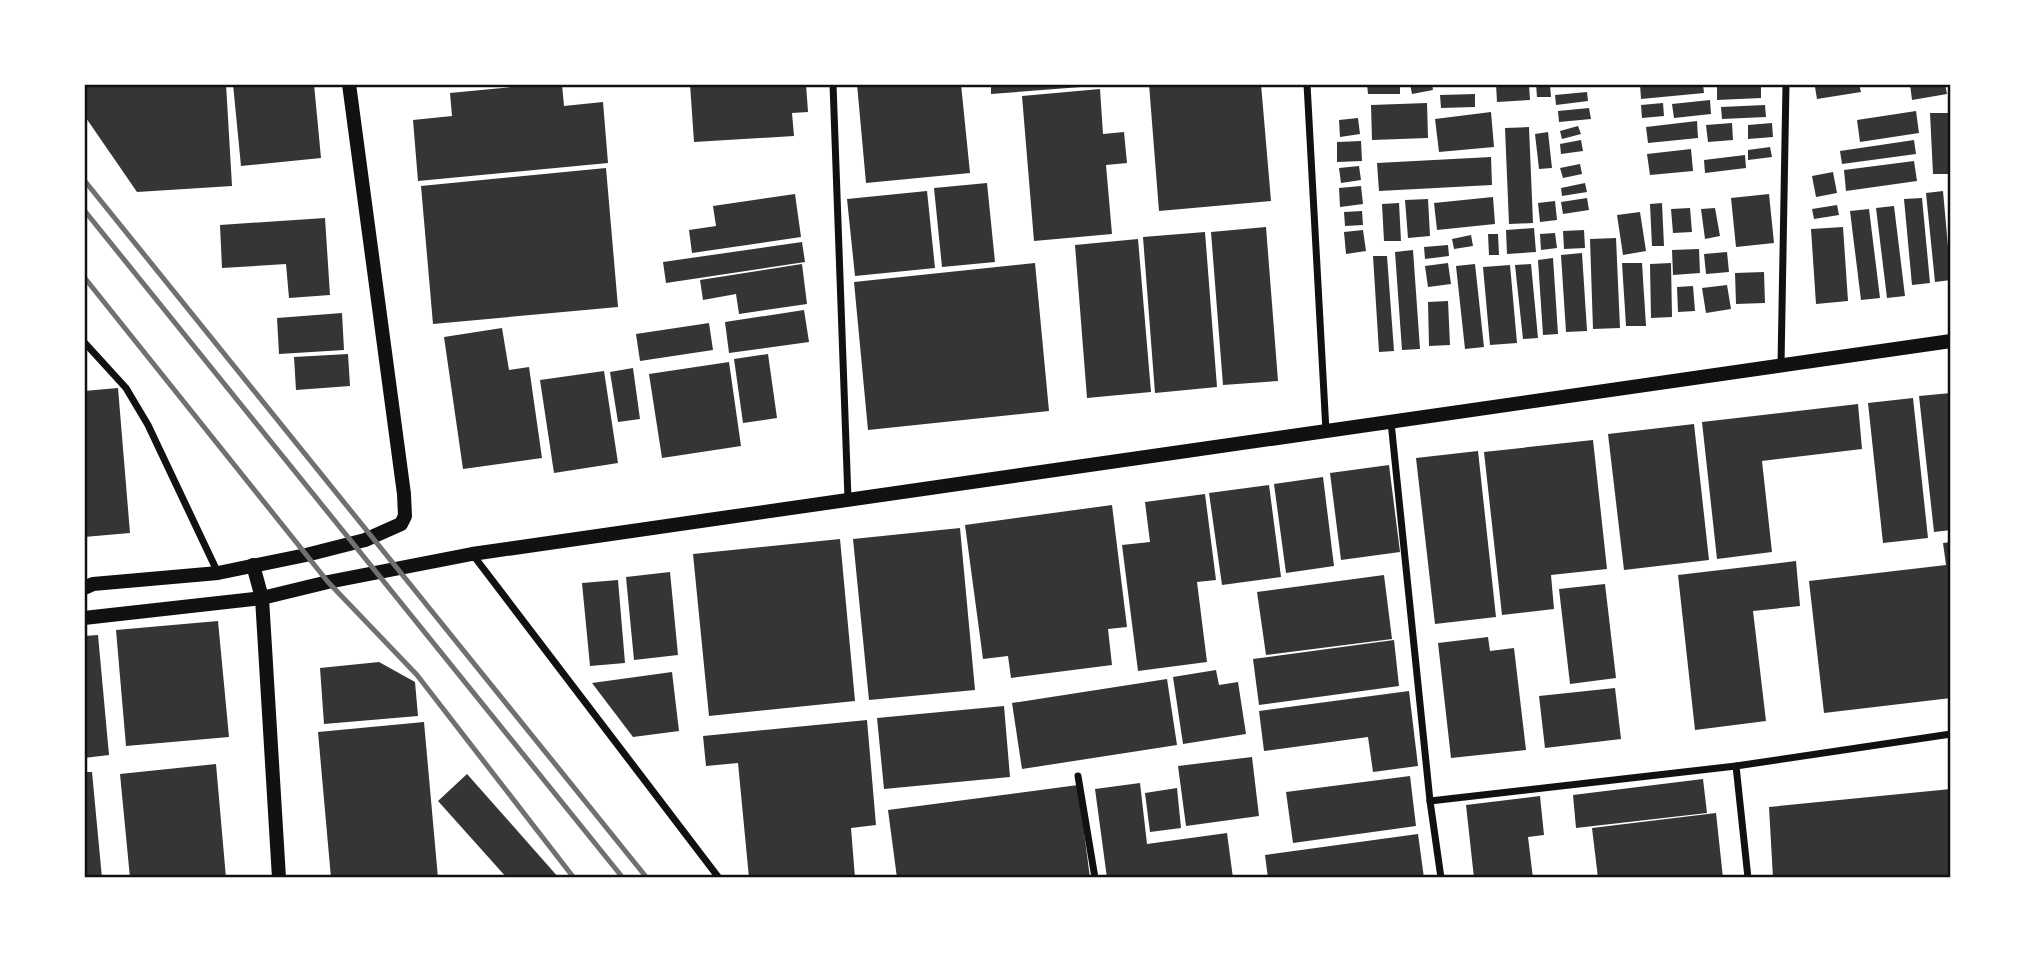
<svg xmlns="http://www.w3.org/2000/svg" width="2035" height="962" font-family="Figtree,sans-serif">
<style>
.building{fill:#353535}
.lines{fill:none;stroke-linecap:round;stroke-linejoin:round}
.minor{stroke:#111;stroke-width:7}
.secondary{stroke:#111;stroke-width:14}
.rail{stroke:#707070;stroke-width:5}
.neatline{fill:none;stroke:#111;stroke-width:2.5}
</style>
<rect width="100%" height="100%" fill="#fff"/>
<!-- building -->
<g class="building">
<polygon points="84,84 226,84 232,186 137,192 84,115"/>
<polygon points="233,84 314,84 321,158 241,166"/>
<polygon points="542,84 562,84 564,106 603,102 608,163 418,181 413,120 452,116 450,93"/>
<polygon points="690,84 806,84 808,112 792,113 794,136 694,142"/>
<polygon points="857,84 961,84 970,173 866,183"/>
<polygon points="991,84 1094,84 1094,86 991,94"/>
<polygon points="1149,84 1261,84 1271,201 1159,211"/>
<polygon points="1367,84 1400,84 1400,94 1368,94"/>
<polygon points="1410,84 1432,84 1433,90 1412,94"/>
<polygon points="1496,84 1529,84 1530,100 1497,102"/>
<polygon points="1536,84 1550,84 1551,97 1537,97"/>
<polygon points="1640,84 1703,84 1704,93 1641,99"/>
<polygon points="1761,84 1761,98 1717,100 1717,85"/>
<polygon points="1829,84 1859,84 1861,92 1817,99 1815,87"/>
<polygon points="1910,84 1945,84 1947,94 1912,100"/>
<polygon points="1100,89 1103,134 1124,132 1127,163 1106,165 1112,234 1034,241 1022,96"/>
<polygon points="1587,92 1588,101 1556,105 1555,95"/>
<polygon points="1475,94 1475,107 1441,108 1440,95"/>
<polygon points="1710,100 1711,114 1674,118 1672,104"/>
<polygon points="1427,103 1428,138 1372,140 1371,105"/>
<polygon points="1663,103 1664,116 1642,118 1641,105"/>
<polygon points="1765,105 1766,117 1722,119 1721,107"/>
<polygon points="1589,108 1591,119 1559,122 1558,111"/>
<polygon points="1916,111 1919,133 1860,142 1857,120"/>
<polygon points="1491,112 1494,147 1439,152 1435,119"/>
<polygon points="1930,113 1951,113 1951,174 1933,174"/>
<polygon points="1358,118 1360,134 1340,137 1339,120"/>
<polygon points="1697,121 1698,138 1648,143 1646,127"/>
<polygon points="1732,123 1733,140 1708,142 1706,125"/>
<polygon points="1772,123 1773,137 1748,139 1748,125"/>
<polygon points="1578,126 1581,134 1562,139 1560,131"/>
<polygon points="1529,127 1533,223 1509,224 1505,128"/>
<polygon points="1548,132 1552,168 1539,169 1535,134"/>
<polygon points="1581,140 1583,151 1561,154 1560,144"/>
<polygon points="1914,140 1916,154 1842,164 1840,151"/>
<polygon points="1361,141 1362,161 1337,162 1337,142"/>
<polygon points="1770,147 1772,157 1748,160 1748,150"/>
<polygon points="1691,149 1693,171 1650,175 1647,154"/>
<polygon points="1745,155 1746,168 1705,173 1704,160"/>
<polygon points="1491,157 1492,185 1379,191 1377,163"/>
<polygon points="1914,161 1917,181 1846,191 1844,170"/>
<polygon points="1580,164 1582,174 1563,178 1560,168"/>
<polygon points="1359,166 1361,180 1341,183 1339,168"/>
<polygon points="606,168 618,307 433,324 421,186"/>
<polygon points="1833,172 1837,193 1816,197 1812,176"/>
<polygon points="987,183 995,262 942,267 934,188"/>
<polygon points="1585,183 1587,192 1562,196 1561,188"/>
<polygon points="1361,186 1363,204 1340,207 1339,188"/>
<polygon points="927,191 935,268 855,276 847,199"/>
<polygon points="1943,191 1951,280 1935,282 1926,193"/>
<polygon points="795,194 801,237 692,253 689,230 716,226 713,206"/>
<polygon points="1769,194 1774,243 1736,247 1731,198"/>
<polygon points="1493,197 1495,224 1437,230 1434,203"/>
<polygon points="1587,198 1589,210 1563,214 1561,202"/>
<polygon points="1922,198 1930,283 1912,285 1904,199"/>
<polygon points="1428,199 1430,236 1408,238 1405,200"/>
<polygon points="1555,201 1557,220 1540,222 1538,203"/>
<polygon points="1399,203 1401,241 1384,241 1382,204"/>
<polygon points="1662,203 1664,246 1652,246 1650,204"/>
<polygon points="1837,205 1839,215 1814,219 1812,209"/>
<polygon points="1894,206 1905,296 1887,298 1876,208"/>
<polygon points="1690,208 1692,232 1673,233 1671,209"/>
<polygon points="1715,208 1720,236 1705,239 1701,209"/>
<polygon points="1869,209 1880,298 1861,300 1850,211"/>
<polygon points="1362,211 1363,225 1345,226 1344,212"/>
<polygon points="1640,212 1646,251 1623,255 1617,215"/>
<polygon points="325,218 330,295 289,298 286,264 222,268 220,225"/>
<polygon points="1266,227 1278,381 1223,385 1211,232"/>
<polygon points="1843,227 1848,301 1816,304 1811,229"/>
<polygon points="1534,228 1536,252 1507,254 1506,230"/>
<polygon points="1363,230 1366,251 1346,254 1344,232"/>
<polygon points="1584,230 1585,248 1564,249 1563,231"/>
<polygon points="1205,232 1217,387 1155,393 1143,237"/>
<polygon points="1555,233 1557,248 1541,250 1540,234"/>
<polygon points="1488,234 1498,234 1499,255 1489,255"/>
<polygon points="1471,235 1473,246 1454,249 1452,239"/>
<polygon points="1616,238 1620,328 1593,329 1590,239"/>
<polygon points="1138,239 1151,392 1087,398 1075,245"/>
<polygon points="802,242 805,262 666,283 663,262"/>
<polygon points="1448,245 1449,256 1425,259 1424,247"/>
<polygon points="1699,249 1700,273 1673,275 1672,250"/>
<polygon points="1413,250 1420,349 1402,350 1395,252"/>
<polygon points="1727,252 1729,272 1706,274 1704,254"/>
<polygon points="1582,253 1587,331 1566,332 1561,255"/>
<polygon points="1373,256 1387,256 1394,351 1379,352"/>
<polygon points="1553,258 1558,334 1543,335 1538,260"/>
<polygon points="1035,263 1049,411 868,430 854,282"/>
<polygon points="1448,263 1451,284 1428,287 1425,266"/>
<polygon points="1622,263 1642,263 1646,326 1626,326"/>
<polygon points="1671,263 1672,317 1651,318 1650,264"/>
<polygon points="802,264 807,304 739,314 736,294 703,300 700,280"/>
<polygon points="1475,264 1484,347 1465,349 1456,266"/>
<polygon points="1531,264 1538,338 1523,339 1515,265"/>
<polygon points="1510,265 1517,343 1490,345 1483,267"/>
<polygon points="1764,272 1765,303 1736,304 1735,273"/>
<polygon points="1727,285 1731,309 1706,313 1702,288"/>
<polygon points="1693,286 1695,311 1678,312 1677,287"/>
<polygon points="1448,301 1450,345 1429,346 1428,302"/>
<polygon points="804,310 809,342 729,353 725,322"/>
<polygon points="342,313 344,350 279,354 277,318"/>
<polygon points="709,323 713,350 640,361 636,334"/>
<polygon points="502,328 509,370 529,367 542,458 463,469 444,337"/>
<polygon points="348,354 350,386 296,390 294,357"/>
<polygon points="768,354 777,418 743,423 734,359"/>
<polygon points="729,362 741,446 662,458 649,374"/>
<polygon points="633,368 640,419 618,422 610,372"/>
<polygon points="604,371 618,463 554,473 540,380"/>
<polygon points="118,388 130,533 84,537 84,391"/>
<polygon points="1951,393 1951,530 1934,532 1919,396"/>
<polygon points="1913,398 1928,538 1883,543 1868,403"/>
<polygon points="1858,404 1862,449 1762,461 1772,552 1717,559 1702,422"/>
<polygon points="1694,424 1709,560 1624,570 1608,434"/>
<polygon points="1593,440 1607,569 1551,575 1554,609 1502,615 1484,452"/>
<polygon points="1478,451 1496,617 1435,624 1416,458"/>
<polygon points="1389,465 1400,552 1341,560 1330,473"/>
<polygon points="1323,477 1334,566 1286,573 1274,484"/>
<polygon points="1269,485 1281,577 1222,585 1209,493"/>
<polygon points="1205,494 1216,580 1197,582 1207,662 1138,671 1122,545 1150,542 1145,502"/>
<polygon points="1112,505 1127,627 1108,629 1112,665 1011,678 1008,656 983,659 965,525"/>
<polygon points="960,528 975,690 869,700 853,539"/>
<polygon points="840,539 855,701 709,716 693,554"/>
<polygon points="1951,542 1951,698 1824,713 1809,581 1946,565 1943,543"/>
<polygon points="1796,561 1800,606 1753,611 1766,721 1695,730 1678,575"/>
<polygon points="670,572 678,655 634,660 626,577"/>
<polygon points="1384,575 1392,639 1266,655 1257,592"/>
<polygon points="618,580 625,663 590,666 582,583"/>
<polygon points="1605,584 1616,678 1570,684 1559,589"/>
<polygon points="218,621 229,737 126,746 116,630"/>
<polygon points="98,635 109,755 84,758 84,636"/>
<polygon points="1488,637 1490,651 1514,648 1526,750 1451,758 1438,643"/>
<polygon points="1394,640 1399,686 1259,705 1253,659"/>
<polygon points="379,662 415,682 418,716 324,724 320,668"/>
<polygon points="1216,670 1219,685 1238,682 1246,734 1183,744 1173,677"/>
<polygon points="672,672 679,731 633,737 592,683"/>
<polygon points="1167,679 1177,745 1022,769 1012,703"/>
<polygon points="1615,688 1621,739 1545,748 1539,696"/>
<polygon points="1409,691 1418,766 1373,772 1368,737 1264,751 1259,711"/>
<polygon points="1004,706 1010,777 884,789 877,718"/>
<polygon points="867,720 876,825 851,828 855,878 749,878 738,763 706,766 703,736"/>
<polygon points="424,722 438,878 331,878 318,732"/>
<polygon points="1252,757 1259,816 1186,826 1178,766"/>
<polygon points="216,764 226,878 130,878 120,774"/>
<polygon points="84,772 92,772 102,878 84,878"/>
<polygon points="467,774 559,878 507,878 438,801"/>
<polygon points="1410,776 1416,826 1293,843 1286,792"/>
<polygon points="1703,779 1707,813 1576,828 1573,795"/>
<polygon points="1140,783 1147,844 1227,833 1233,878 1107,878 1095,789"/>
<polygon points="1078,785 1090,878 897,878 888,810"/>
<polygon points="1177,788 1181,828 1150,832 1145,793"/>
<polygon points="1951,789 1951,878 1773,878 1769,807"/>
<polygon points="1540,796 1544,835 1528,837 1533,878 1474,878 1466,805"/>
<polygon points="1716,813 1723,878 1598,878 1592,828"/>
<polygon points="1418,834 1424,878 1268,878 1265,855"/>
</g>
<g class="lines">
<!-- minor -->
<g class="minor">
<polyline points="833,84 848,499"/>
<polyline points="1307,84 1326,431"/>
<polyline points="84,342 126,388 148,425 218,573"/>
<polyline points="1781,365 1786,84"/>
<polyline points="1391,422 1430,801 1441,878"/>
<polyline points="473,555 719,878"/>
<polyline points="1736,766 1748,878"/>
<polyline points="1078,776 1095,878"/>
<polyline points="1430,801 1736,766 1951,734"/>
</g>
<!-- secondary -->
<g class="secondary">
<polyline points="253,565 262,598 279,878"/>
<polyline points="84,588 93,584 218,573 306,555 365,540 401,524 405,516 404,494 349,84"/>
<polyline points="84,618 262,598 328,582 472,554 1951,341"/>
</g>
<!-- rail -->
<g class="rail">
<polyline points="84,180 647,878"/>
<polyline points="84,210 623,878"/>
<polyline points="84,277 328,582 417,675 574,878"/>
</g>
</g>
<!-- border -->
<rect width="2035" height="962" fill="none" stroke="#ffffff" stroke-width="172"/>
<rect x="86" y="86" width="1863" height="790" class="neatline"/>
</svg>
